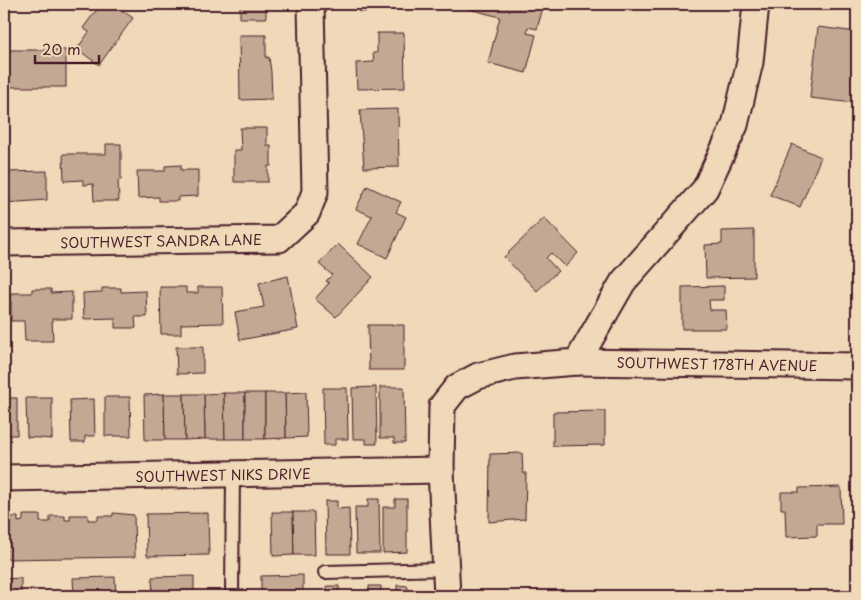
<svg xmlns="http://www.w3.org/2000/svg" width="861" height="600" font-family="'Playpen Sans',sans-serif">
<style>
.building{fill:#c3a893;stroke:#4a1f2b}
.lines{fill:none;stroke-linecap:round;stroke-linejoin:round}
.lane-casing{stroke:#4a1f2b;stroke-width:16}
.street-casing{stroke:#4a1f2b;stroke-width:29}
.lane{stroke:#efd9b8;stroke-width:12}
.street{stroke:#efd9b8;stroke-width:25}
.labels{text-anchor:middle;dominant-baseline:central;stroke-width:4;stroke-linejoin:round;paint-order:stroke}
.street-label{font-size:14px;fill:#4a1f2b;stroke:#efd9b8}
</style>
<rect width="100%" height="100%" fill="#efd9b8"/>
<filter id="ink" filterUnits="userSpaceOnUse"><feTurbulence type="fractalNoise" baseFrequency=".02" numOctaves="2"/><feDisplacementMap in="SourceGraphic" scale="10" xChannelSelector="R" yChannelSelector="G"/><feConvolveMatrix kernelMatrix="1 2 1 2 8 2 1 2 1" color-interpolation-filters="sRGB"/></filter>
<g filter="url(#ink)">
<!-- building -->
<g class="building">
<polygon points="101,4 113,4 133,18 99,65 77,49 89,32 83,28"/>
<rect x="240" y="4" width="26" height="14"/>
<polygon points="359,4 385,4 385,11 359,12"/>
<polygon points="466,4 544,4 537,29 528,27 527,33 536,35 526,73 488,63 500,17 465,8"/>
<polygon points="818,27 857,32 857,72 854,103 810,98"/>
<polygon points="377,33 404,33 405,88 357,89 356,63 374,62 373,53 377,53"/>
<polygon points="239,35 266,35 266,58 269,57 271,72 272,99 240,100"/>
<rect x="8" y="50" width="58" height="37"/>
<polygon points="398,109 399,167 364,168 360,110"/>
<polygon points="240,128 267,128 267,146 271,146 271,166 268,166 268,182 234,182 234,150 241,150"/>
<polygon points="106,144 121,144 121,180 118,180 119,201 94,201 93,184 83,185 83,180 64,181 63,154 106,154"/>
<polygon points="792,144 821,157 800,207 770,195"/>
<polygon points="181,165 181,170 198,170 198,196 178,197 178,201 159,201 159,197 138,198 137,171 165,171 165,166"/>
<polygon points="47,171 47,200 4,203 4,172"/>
<polygon points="367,186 401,202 396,212 406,217 387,258 358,244 372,216 356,209"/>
<polygon points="544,218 578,253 565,267 551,253 546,258 558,271 537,291 504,257"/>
<polygon points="754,230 754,277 706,278 705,245 722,244 722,231"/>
<polygon points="338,244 373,277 336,317 315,299 329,283 326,281 332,275 319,264"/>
<polygon points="288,276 298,329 240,340 235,312 264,307 259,283"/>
<polygon points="724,286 724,300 709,300 710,310 726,310 727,329 682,329 682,287"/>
<polygon points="160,287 186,287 186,293 198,293 198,287 222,287 223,323 181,324 181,334 161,334"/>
<polygon points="102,288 121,288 121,292 146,291 147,317 135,317 136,328 115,328 115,318 84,319 83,293 102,292"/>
<polygon points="32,289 51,289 51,293 72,292 72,319 52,319 53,341 25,341 24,321 11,321 11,293 32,293"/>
<polygon points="368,325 404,325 404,370 369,370"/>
<polygon points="176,347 203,347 203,373 177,374"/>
<polygon points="376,387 377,444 366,444 366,439 353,439 352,388"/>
<polygon points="380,387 404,387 405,443 394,443 394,438 380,438"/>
<polygon points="323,388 347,388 348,439 335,439 335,445 324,445"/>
<polygon points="306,392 307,437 286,438 285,393"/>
<polygon points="224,393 225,439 205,439 204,394"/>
<polygon points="224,393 245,393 245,439 225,439"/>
<rect x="245" y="393" width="20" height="46"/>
<polygon points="265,393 285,393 286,438 265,439"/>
<polygon points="164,394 165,440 145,440 144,395"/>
<polygon points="164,394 184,394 185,440 165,440"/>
<polygon points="184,394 204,394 205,439 185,440"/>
<polygon points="105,397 130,397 131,436 105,436"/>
<polygon points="4,398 17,398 17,435 7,435 7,440 4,440"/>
<polygon points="26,398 52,398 52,439 27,437"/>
<polygon points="94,399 95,436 85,436 85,442 71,442 70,400"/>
<polygon points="605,411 605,445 553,446 553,412"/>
<polygon points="522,453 523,473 526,473 525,519 489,522 490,454"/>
<polygon points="841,487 842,524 817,524 817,536 786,537 785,509 781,509 781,492 799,492 799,488"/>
<polygon points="368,499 379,499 380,553 356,553 355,507 368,507"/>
<polygon points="395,499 407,499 407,552 383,553 383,507 395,507"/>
<polygon points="325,501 337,501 337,509 349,508 350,554 326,554"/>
<polygon points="272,512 293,512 294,555 273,556"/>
<polygon points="293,512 314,512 315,555 294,555"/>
<polygon points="113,513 134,515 135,557 4,559 4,517 18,517 18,522 23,521 23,515 40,515 40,522 50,522 50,516 65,516 65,520 70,520 70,515 88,515 88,520 98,520 98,516 113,516"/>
<polygon points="208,513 209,555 147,556 146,514"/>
<polygon points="303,575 303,596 261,596 261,576"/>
<polygon points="194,576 194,596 153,596 152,577"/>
<polygon points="115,577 116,596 74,596 73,578"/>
<polygon points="21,578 21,596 4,596 4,579"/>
<polygon points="397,585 408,586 408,596 385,596 385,593 397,593"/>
<polygon points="327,586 339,586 339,594 351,594 352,596 328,596"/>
<polygon points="369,586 381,586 381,596 357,596 357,594 369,594"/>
<rect x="612" y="592" width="25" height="4"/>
</g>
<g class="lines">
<defs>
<g id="lane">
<polyline points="325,572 446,569"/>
<polyline points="232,596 233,475"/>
</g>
<g id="street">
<polyline points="4,243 279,239 307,213 315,192 311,4"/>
<polyline points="577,362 857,366"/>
<polyline points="4,478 441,470"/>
<polyline points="447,596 441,470 442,406 457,387 478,376 515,367 577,362 623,282 705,189 735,125 750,62 756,4"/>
</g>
</defs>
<!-- lane casing -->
<use href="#lane" class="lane-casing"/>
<!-- street casing -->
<use href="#street" class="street-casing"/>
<!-- lane -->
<use href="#lane" class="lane"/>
<!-- street -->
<use href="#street" class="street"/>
</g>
</g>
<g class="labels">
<!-- street labels -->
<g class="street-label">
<text transform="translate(161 241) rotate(-1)">SOUTHWEST SANDRA LANE</text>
<text transform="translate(717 364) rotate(1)">SOUTHWEST 178TH AVENUE</text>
<text transform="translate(223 475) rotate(-1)">SOUTHWEST NIKS DRIVE</text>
</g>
</g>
<!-- margin -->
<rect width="861" height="600" fill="none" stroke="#efd9b8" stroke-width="20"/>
<rect x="10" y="10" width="841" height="580" fill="none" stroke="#4a1f2b" stroke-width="2" filter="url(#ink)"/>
<!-- scale -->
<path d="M35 55v8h64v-8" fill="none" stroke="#4a1f2b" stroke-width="2.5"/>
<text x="42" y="55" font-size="15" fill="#4a1f2b" stroke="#efd9b8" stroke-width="4" paint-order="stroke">20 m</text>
</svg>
